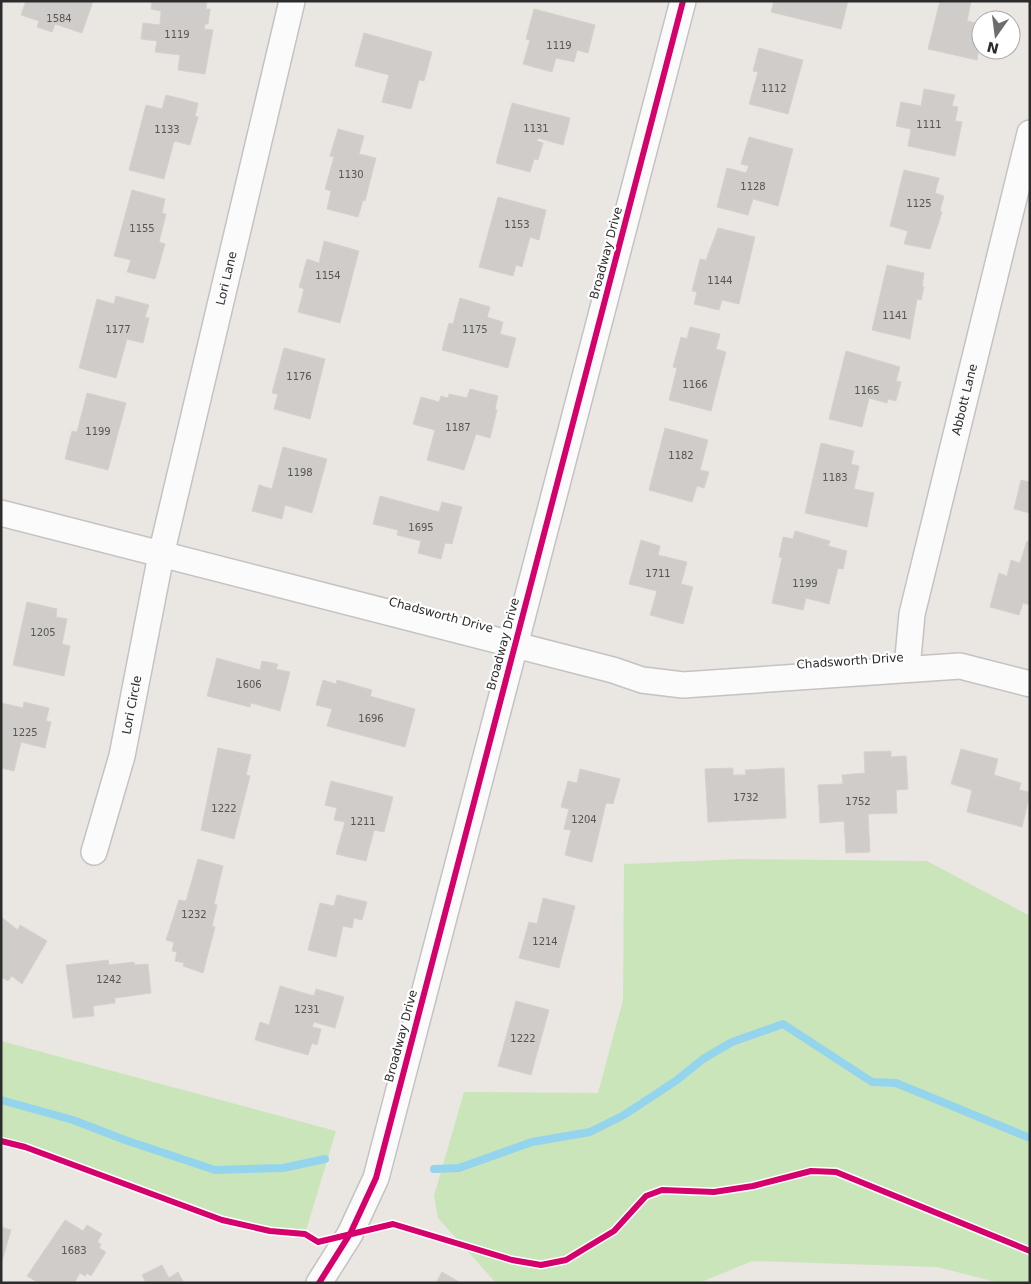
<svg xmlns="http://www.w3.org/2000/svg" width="1031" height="1284" font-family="'DejaVu Sans',sans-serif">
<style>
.green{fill:#cbe5ba}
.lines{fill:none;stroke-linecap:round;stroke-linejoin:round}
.stream{stroke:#94d4ed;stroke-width:8}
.building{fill:#cfccc9;stroke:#d5d2ce}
.street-casing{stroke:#c4c2c3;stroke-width:28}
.street{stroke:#fcfbfb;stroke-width:25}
.cycleway-casing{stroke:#fff;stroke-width:9}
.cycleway{stroke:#d6006c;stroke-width:6}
.labels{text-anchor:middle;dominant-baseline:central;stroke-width:4.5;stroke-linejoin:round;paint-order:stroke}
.number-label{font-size:10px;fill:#565655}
.street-label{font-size:12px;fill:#2c2c2c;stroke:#fff}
</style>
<rect width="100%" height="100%" fill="#eae6e2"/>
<!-- green -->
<g class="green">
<polygon points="742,859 927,861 1030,916 1030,1283 1000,1283 937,1267 752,1261 699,1283 496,1283 438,1218 434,1196 464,1092 598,1093 623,1000 624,864"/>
<polygon points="1,1041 336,1131 305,1234 270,1231 222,1220 25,1147 1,1141"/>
</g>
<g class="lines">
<!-- stream -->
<g class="stream">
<polyline points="1,1100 73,1120 125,1140 215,1170 283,1168 325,1159"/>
<polyline points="434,1169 459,1168 532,1142 590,1132 624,1115 677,1080 703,1059 732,1042 783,1024 872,1082 896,1083 1030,1138"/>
</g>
</g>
<!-- building -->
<g class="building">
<polygon points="26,1 93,1 82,33 55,24 52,32 37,27 39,21 21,15"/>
<polygon points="152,1 207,1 206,9 210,9 208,24 205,24 204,29 213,30 205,74 178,70 180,55 155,52 157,41 141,39 143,23 160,25 161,11 151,9"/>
<polygon points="774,1 848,1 841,29 771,12"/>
<polygon points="940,1 971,1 967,21 980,24 979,30 981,30 981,48 979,48 977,60 928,49"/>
<polygon points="534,9 595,25 588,53 577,50 574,62 556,58 552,72 523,64 530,40 526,39"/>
<polygon points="364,33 432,52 424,81 419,80 411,109 382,102 389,75 355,66"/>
<polygon points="759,48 803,60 788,114 749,104 758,72 753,71"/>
<polygon points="924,89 955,95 952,106 958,107 955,121 962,122 955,156 908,146 911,129 896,126 901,102 921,106"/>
<polygon points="166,95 198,103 195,116 198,117 190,145 174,141 164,179 129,170 146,105 162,109"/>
<polygon points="512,103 570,118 563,145 538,138 537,141 543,143 538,160 534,159 530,172 496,163"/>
<polygon points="338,129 364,136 359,154 376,158 365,201 363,200 358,217 327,209 331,191 325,189 334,157 330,156"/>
<polygon points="749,137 793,149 778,206 753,199 748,215 717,207 727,168 746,173 749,166 741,164"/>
<polygon points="904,170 939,178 935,193 944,196 940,211 942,212 930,249 904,244 908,231 890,226"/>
<polygon points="132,190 165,199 162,213 166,214 159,242 165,244 155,279 127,272 131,260 114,256"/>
<polygon points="498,197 546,210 539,240 530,237 522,267 516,265 513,276 479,267"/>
<polygon points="718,228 755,237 739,304 722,300 719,310 694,304 697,292 692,291 700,259 706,260"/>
<polygon points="324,241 359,251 340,323 298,312 304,289 299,287 307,259 319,263"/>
<polygon points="887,265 924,273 922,287 924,287 921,300 917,299 910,339 872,330"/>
<polygon points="116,296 149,305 145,317 149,318 143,343 127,339 116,378 79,368 97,299 114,304"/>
<polygon points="460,298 490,307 487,317 503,322 500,334 516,338 508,368 442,350 449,323 453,324"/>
<polygon points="690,327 720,334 716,349 726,352 711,411 669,400 677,368 673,367 681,337 687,339"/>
<polygon points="284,348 325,359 310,419 274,409 278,394 272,393"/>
<polygon points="846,351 900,367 896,381 901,382 896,401 888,399 887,403 869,398 862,427 829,419"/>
<polygon points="470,389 498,396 495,409 497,410 490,438 476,434 464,470 427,460 435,430 413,424 421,397 439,402 441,396 448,398 449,394 467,398"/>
<polygon points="87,393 126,403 108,470 65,459 72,431 77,432"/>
<polygon points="665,428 708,440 700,470 709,472 704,488 697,486 692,502 649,490"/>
<polygon points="821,443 854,451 851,464 859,466 854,489 874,493 867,527 805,513"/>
<polygon points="283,447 327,459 312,513 285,505 282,519 252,511 259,485 272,489"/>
<polygon points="1021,480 1030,482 1030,513 1014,509"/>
<polygon points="380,496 439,512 442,502 462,507 452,544 445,543 441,559 418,553 421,541 397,535 398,530 373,524"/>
<polygon points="795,531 830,541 828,546 847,551 843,569 838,568 829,604 806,598 803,610 772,603 782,558 779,557 783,537 793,539"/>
<polygon points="641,540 660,546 658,555 687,562 681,584 693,587 683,624 650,615 657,591 629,584"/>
<polygon points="1027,541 1030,542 1030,605 1023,603 1019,615 990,607 999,573 1007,576 1011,560 1020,563"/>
<polygon points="27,602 57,609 56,617 67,619 62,644 70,646 64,676 13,665"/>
<polygon points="217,658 260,670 262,661 278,664 276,669 290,672 280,711 251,703 250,707 207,696"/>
<polygon points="323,680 336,684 337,680 372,690 370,696 415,709 405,747 327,726 332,709 316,705"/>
<polygon points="24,702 49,708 46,721 51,722 45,748 21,742 14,771 1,768 1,703 23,708"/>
<polygon points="218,748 251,755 246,775 250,776 234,839 201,830"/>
<polygon points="961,749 998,759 994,775 1021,783 1019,790 1030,792 1022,827 967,812 972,790 951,784"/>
<polygon points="891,751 891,757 906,756 908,789 896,790 897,813 868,814 870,852 846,853 844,821 820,823 818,785 843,784 842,775 865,773 864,752"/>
<polygon points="733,768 733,775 746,775 745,770 784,768 786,818 708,822 705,769"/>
<polygon points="580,769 620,779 613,804 606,803 592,862 565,855 571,830 564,829 569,809 561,807 568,781 577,783"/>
<polygon points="331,781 393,797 384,832 374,830 366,861 336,854 345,822 334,820 337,808 325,805"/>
<polygon points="198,859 223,866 214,904 217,905 212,926 215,927 203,973 183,966 184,963 175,961 177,952 172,951 174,942 166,940 179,900 186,901"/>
<polygon points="337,895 367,902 362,920 354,918 352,928 343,926 336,957 308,950 320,903 334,906"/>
<polygon points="543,898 575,906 559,968 519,958 529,922 537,924"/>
<polygon points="1,917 18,930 20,925 47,941 22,984 12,976 8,981 1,977"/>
<polygon points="108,960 109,965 134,962 135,965 148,964 151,993 115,998 115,1003 93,1006 94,1016 73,1018 66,965"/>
<polygon points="280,986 314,996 316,989 344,997 335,1028 314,1022 312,1027 321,1029 317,1045 312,1043 308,1055 255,1040 260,1022 269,1025"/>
<polygon points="516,1001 549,1010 531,1075 498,1066"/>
<polygon points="65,1220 83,1231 87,1225 102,1234 97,1242 101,1244 99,1248 106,1252 91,1276 87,1273 85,1276 80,1273 74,1283 39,1283 27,1276"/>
<polygon points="1,1227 11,1230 2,1261 1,1260"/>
<polygon points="162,1265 169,1278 178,1272 184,1283 146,1283 142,1275"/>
<polygon points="442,1272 461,1283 436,1283"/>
</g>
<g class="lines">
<defs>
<g id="street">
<polyline points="1,513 613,670 642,680 683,685 960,666 1030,684"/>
<path id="s1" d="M 907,668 L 912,614 L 1030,133"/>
<path id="s2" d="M 94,852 L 122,756 L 161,555 L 292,1"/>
<polyline points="319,1283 350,1234 376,1178 683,1"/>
</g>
</defs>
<!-- street casing -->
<use href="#street" class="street-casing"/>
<!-- street -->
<use href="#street" class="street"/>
<defs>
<g id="cycleway">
<polyline points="1,1141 25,1147 222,1220 270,1231 305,1234 318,1242 393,1224 512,1260 541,1265 566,1260 589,1246 614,1231 646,1196 662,1190 714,1192 753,1186 811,1171 836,1172 1030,1251"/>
<polyline points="319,1283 350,1234 376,1178 683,1"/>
</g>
</defs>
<!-- cycleway casing -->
<use href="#cycleway" class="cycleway-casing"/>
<!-- cycleway -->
<use href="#cycleway" class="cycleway"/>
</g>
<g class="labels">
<!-- number labels -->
<g class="number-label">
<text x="59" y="18">1584</text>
<text x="177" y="34">1119</text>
<text x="559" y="45">1119</text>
<text x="774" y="88">1112</text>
<text x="929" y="124">1111</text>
<text x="536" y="128">1131</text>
<text x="167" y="129">1133</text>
<text x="351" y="174">1130</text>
<text x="753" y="186">1128</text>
<text x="919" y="203">1125</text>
<text x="517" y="224">1153</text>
<text x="142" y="228">1155</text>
<text x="328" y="275">1154</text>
<text x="720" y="280">1144</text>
<text x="895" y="315">1141</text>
<text x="118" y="329">1177</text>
<text x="475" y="329">1175</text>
<text x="299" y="376">1176</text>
<text x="695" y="384">1166</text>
<text x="867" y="390">1165</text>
<text x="458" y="427">1187</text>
<text x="98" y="431">1199</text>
<text x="681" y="455">1182</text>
<text x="300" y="472">1198</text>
<text x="835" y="477">1183</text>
<text x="421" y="527">1695</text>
<text x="658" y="573">1711</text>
<text x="805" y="583">1199</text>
<text x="43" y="632">1205</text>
<text x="249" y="684">1606</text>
<text x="371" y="718">1696</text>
<text x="25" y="732">1225</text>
<text x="746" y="797">1732</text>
<text x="858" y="801">1752</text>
<text x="224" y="808">1222</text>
<text x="584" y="819">1204</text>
<text x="363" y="821">1211</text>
<text x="194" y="914">1232</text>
<text x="545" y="941">1214</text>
<text x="109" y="979">1242</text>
<text x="307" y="1009">1231</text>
<text x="523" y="1038">1222</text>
<text x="74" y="1250">1683</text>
</g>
<!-- street labels -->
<g class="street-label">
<text transform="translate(606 253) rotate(-75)">Broadway Drive</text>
<text stroke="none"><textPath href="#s2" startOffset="589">Lori Lane</textPath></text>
<text stroke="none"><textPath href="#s1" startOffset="275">Abbott Lane</textPath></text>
<text transform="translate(441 615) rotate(15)">Chadsworth Drive</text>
<text transform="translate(503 644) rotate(-75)">Broadway Drive</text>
<text transform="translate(850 661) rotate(-4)">Chadsworth Drive</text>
<text stroke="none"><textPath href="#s2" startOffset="152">Lori Circle</textPath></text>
<text transform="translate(401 1036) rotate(-75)">Broadway Drive</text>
</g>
</g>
<!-- border -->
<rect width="1031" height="1284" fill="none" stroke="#2c2c2c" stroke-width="5"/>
<!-- north arrow -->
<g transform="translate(996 35) rotate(194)"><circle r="24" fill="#ffffff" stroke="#ababab"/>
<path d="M0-4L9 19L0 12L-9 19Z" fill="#6e6d6c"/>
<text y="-8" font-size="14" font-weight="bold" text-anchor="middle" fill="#2c2c2c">N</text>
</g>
</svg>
